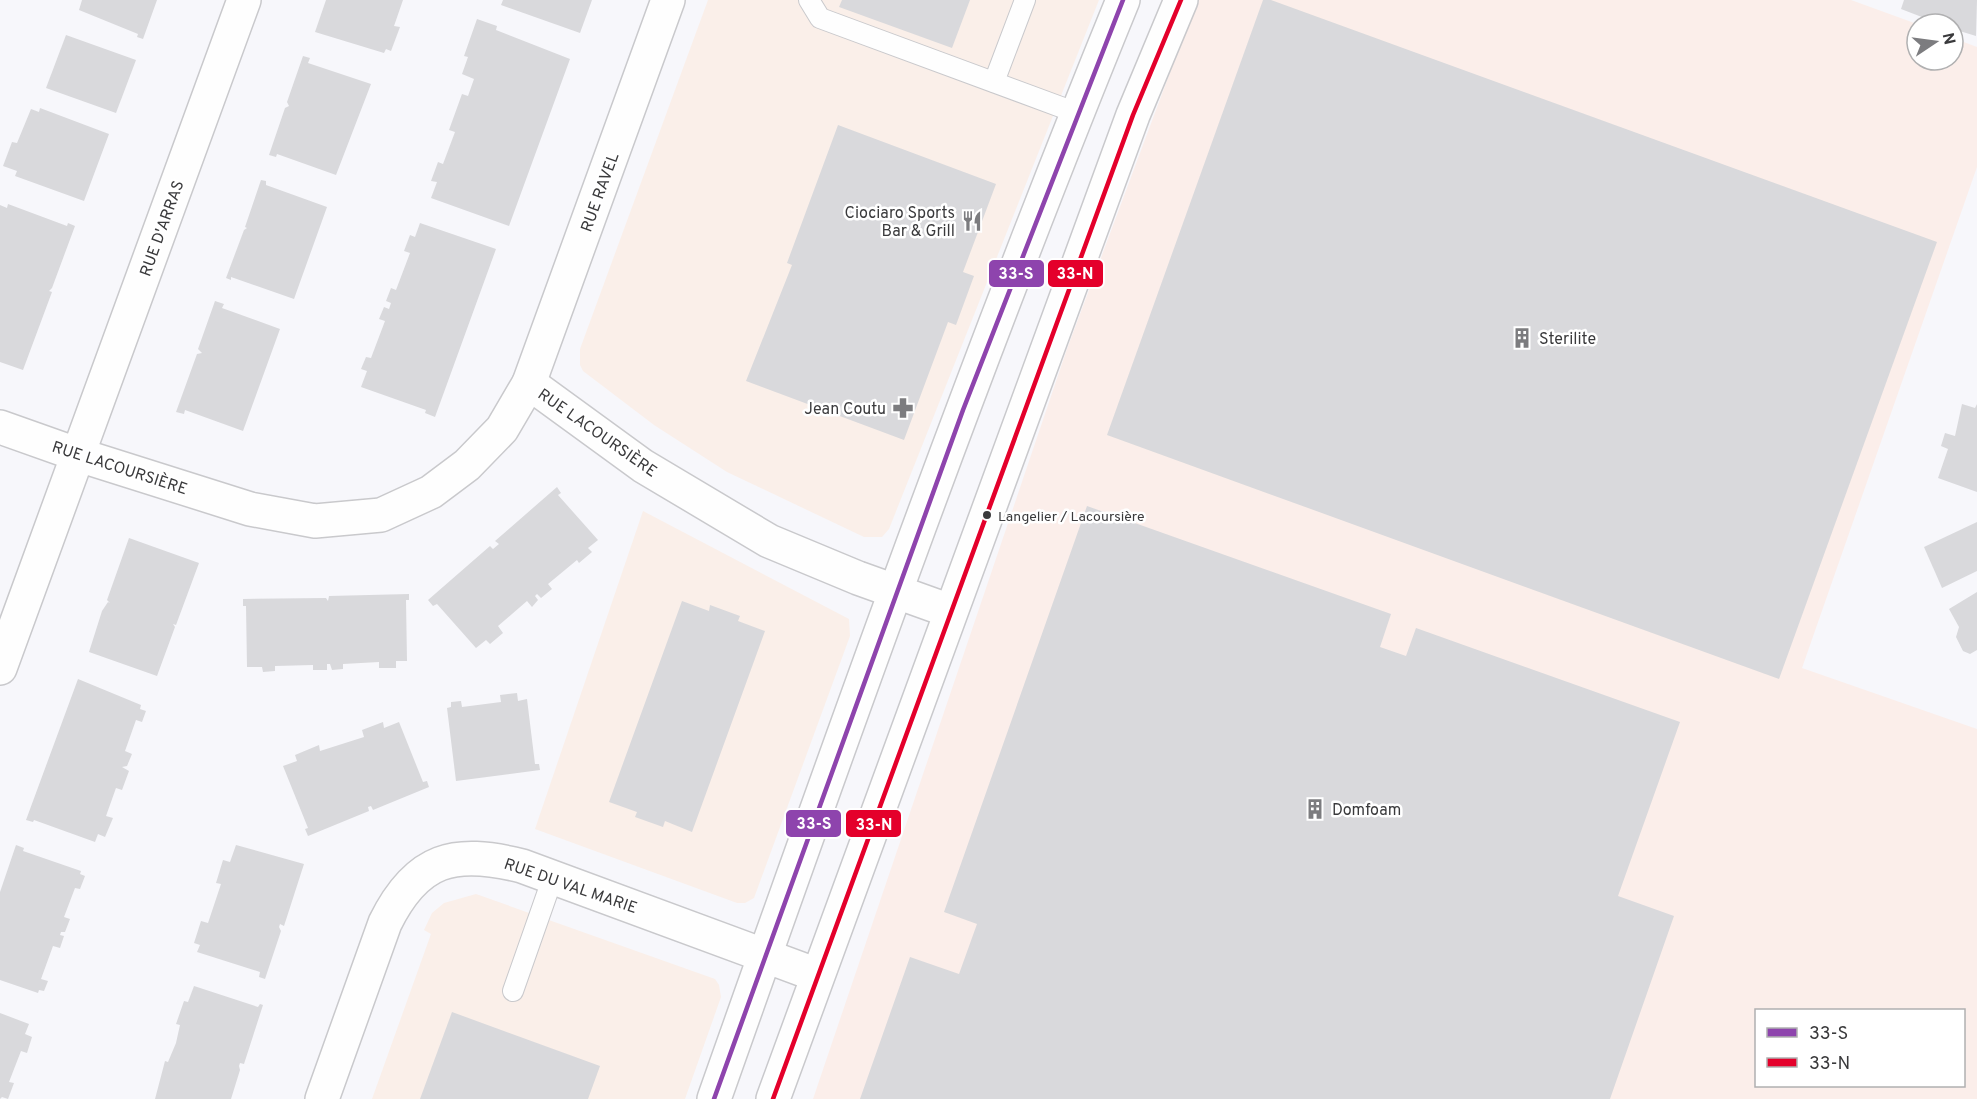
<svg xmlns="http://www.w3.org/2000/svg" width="1977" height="1099" viewBox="0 0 1977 1099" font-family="Overpass,sans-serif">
<rect width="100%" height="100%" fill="#f7f7fb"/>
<g fill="#faefe9">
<path d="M708,0H1099L889,529L882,537H864L727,472L654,425L583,371L580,365V349Z"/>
<path d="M643,511L849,619L850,636L754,898L745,903H737L535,829Z"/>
<path d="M476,894L715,979L719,985L721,997L685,1099H372L431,934L424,930L432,913L444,903Z"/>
</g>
<path fill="#fbeeea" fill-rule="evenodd" d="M1197,0H1851L1917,24V60H1953V38L1977,47V167L1802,668L1977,729V1099H813L1067,349ZM1756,1010H1964V1086H1756Z"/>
<g fill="#d9d9dc">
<path d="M82,0H157L143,39L137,37L138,34L79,10Z"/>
<path d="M326,0H403L394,26L400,27L391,51L386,49L384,53L315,32Z"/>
<path d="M503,0H592L580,33L501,5Z"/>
<path d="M842,0H970L952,48L839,7Z"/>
<path d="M1263,0H1271L1937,242L1779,679L1107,435Z"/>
<path d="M1904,0H1977L1976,36L1953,29V24H1940L1901,9Z"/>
<path d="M477,19L497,26L496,30L570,59L509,226L431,198L437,182L431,181L438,162L443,164L455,132L449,130L462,94L468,96L474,79L462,74L468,57L464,56Z"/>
<path d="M66,35L136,60L116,113L46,88Z"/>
<path d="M303,56L310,58L308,63L371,84L336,175L277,154L276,157L269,155L285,108L289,106L287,102Z"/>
<path d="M40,108L109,134L84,201L15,176L17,171L3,166L12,142L17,143L31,109L39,112Z"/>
<path d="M838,125L996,184L963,272L974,276L956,325L948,322L904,440L746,381L792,265L787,263Z"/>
<path d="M261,180L266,181V185L327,207L294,299L231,277V280L226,278L244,230L247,228L245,227Z"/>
<path d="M8,204L67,226L68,223L75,226L52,288L49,291L52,292L23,370L0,362V205L7,208Z"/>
<path d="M420,223L496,249L435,417L425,413L426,410L361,387L367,371L361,369L366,357L371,358L385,321L379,319L384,307L389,309L391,303L386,301L391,288L396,290L410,253L404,251L410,235L415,237Z"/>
<path d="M215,301L224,304L222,308L280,329L243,431L185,410L184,414L176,412L197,354L202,353L198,349Z"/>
<path d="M1962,404L1975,408L1977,404V492L1938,478L1948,449L1941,446L1945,433L1955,436Z"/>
<path d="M557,487L561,493L558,495L598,540L588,548L592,552L579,563L577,560L548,584L552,589L541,598L537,594L535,596L538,600L532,607L527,601L498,626L503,633L490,644L486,640L476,648L437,604L433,606L428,600L490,546L493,549L499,544L495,541Z"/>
<path d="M1087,506L1391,614L1380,647L1406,656L1416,628L1680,722L1618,896L1674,916L1610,1099H860L910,957L959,974L977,924L944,912Z"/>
<path d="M1977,522V571L1942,588L1924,547Z"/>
<path d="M129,538L199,563L176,625L173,624L175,627L157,676L89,652L102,611L108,602L110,603L107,600Z"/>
<path d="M1977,592V650L1970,654L1963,651L1956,637L1959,627L1949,609Z"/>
<path d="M409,594V600H406L407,661H396V668H379V662L343,664V669L332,670L330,664H327V670H313V665L275,666V671L263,672L262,667H247L246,606H243V599L326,598L328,601L329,596Z"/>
<path d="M682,601L709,611L710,605L740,616L738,621L765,631L692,832L665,821L663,827L635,817L637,812L609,802Z"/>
<path d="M78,679L141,705L140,709L146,711L142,722L136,720L125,751L132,754L127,766L122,767L129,771L122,790L116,788L106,816L113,818L105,837L98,834L95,842L34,820L33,822L26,820Z"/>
<path d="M517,693L518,701L527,699L535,764H539L540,770L456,781L447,708L451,707V702L461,701L462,707L501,702L500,695Z"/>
<path d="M383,722L384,728L399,722L423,782L427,781L429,787L373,810L371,806L368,807L369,811L308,836L305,829L308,828L283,766L297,761L295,755L319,745L320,751L364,737L362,730Z"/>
<path d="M16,845L24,848L23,851L81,871L80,874L85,876L80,889L75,888L64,917L70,919L65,932H61L60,935L64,936L60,948L53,946L41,979L48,981L44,991L39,990L38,993L0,980V892Z"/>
<path d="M236,845L304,864L284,926L280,924L279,927L281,931L265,979L259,977L260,972L197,952L200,945L194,943L201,921L208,923L221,884L216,883L223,860L230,862Z"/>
<path d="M194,986L258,1007L260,1004L263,1005L244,1064L240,1063L239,1066L240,1070L231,1099H155L165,1061L168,1062L176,1043L180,1025L176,1024L184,1001L188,1002Z"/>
<path d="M452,1012L600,1066L588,1099H420Z"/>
<path d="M0,1013L29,1024L25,1034L32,1037L27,1053L21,1051L9,1082L14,1083L8,1099L2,1097L0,1099Z"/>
</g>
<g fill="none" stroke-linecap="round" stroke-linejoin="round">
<g stroke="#c9c9cc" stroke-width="22">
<g id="lane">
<path d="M809,0L820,18L1077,113"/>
<path d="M994,82L1025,0"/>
<path d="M513,991L553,877"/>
</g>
</g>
<g stroke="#c9c9cc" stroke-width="36">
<g id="street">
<path d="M529,383L668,0"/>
<path d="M0,427L79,455L250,509L315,521L381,515L431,492L467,465L502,429L529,383L643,466L769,541L858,578L950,611"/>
<path d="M0,668L244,0"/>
<path d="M322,1099L385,923C417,858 454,849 522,866L817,975"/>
</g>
</g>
<g stroke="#c9c9cc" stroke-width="36">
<g id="secondary">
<path d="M714,1099C844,731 975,362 1123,0"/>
<path d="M773,1099L1133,115L1181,0"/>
</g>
</g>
<use href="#lane" stroke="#fefefe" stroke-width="20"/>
<use href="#street" stroke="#fefefe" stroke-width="33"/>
<use href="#secondary" stroke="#fefefe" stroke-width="33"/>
<g stroke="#fff" stroke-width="9">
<path id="bus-1" d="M714,1099L963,410L1123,0"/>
</g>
<g stroke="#fff" stroke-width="9">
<path id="bus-2" d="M773,1099L1133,115L1181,0"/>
</g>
<use href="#bus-1" stroke="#8e44ad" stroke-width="4.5"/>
<use href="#bus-2" stroke="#e4002b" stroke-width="4.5"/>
</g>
<defs>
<g id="restaurant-bare" transform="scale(1.62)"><path d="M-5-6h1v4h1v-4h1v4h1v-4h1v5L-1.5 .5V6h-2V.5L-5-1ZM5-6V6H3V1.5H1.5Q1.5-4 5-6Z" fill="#7c7c7f" stroke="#fff" stroke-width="2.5" paint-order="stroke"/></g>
<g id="building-bare" transform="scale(1.62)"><path d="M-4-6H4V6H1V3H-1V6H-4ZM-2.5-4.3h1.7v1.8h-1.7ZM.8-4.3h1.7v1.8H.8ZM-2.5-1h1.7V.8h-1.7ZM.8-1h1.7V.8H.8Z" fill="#7c7c7f" stroke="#fff" stroke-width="2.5" paint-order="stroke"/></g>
<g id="pharmacy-bare" transform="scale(1.62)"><path d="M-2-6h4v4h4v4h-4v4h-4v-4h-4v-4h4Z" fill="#7c7c7f" stroke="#fff" stroke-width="2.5" paint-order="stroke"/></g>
</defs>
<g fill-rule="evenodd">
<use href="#restaurant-bare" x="972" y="221"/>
<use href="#building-bare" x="1522" y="338"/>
<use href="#pharmacy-bare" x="903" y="408"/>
<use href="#building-bare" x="1315" y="809"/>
</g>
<circle fill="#3a3a3c" stroke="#fff" stroke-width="2" cx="987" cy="515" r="5"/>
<g text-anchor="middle" stroke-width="5" stroke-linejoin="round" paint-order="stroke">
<g font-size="14" fill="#3a3a3c" stroke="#fff" text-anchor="start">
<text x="998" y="521">Langelier / Lacoursière</text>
</g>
<g font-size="16" fill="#3a3a3c" stroke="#fff">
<text transform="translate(599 192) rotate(-70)" y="6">RUE RAVEL</text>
<text transform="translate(161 228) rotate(-70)" y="6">RUE D'ARRAS</text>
<text transform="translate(598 432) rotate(35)" y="6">RUE LACOURSIÈRE</text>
<text transform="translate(120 467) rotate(18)" y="6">RUE LACOURSIÈRE</text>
<text transform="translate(571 885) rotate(19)" y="6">RUE DU VAL MARIE</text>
</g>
<g font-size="16" fill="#3a3a3c" stroke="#fff" text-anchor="end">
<text x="955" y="218">Ciociaro Sports<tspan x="955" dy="18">Bar &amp; Grill</tspan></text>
<text x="1539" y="344" text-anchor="start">Sterilite</text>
<text x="886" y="414">Jean Coutu</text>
<text x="1332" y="815" text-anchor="start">Domfoam</text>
</g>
</g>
<g stroke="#fff" stroke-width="2">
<rect x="988" y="259" width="57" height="29" rx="6" fill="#8e44ad"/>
<rect x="1047" y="259" width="57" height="29" rx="6" fill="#e4002b"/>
<rect x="785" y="809" width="57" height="29" rx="6" fill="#8e44ad"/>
<rect x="845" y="809" width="57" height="29" rx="6" fill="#e4002b"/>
</g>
<g font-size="16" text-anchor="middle" font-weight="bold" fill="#fff">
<text x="1016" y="279">33-S</text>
<text x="1075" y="279">33-N</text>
<text x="814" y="829">33-S</text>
<text x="874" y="830">33-N</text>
</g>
<rect x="1755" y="1009" width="210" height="78" fill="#ffffff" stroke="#b0b0b1" stroke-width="1.5"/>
<rect x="1767" y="1028" width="30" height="9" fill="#8e44ad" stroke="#b0b0b1" stroke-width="1.5"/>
<text x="1809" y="1039" font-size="18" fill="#3a3a3c">33-S</text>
<rect x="1767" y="1058" width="30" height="9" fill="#e4002b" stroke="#b0b0b1" stroke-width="1.5"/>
<text x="1809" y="1069" font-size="18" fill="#3a3a3c">33-N</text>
<g transform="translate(1935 42) rotate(77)"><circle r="28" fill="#ffffff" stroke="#b0b0b1" stroke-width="1.5"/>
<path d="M0-4.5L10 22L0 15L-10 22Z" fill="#7c7c7f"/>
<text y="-9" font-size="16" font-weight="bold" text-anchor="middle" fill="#3a3a3c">N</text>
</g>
</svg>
